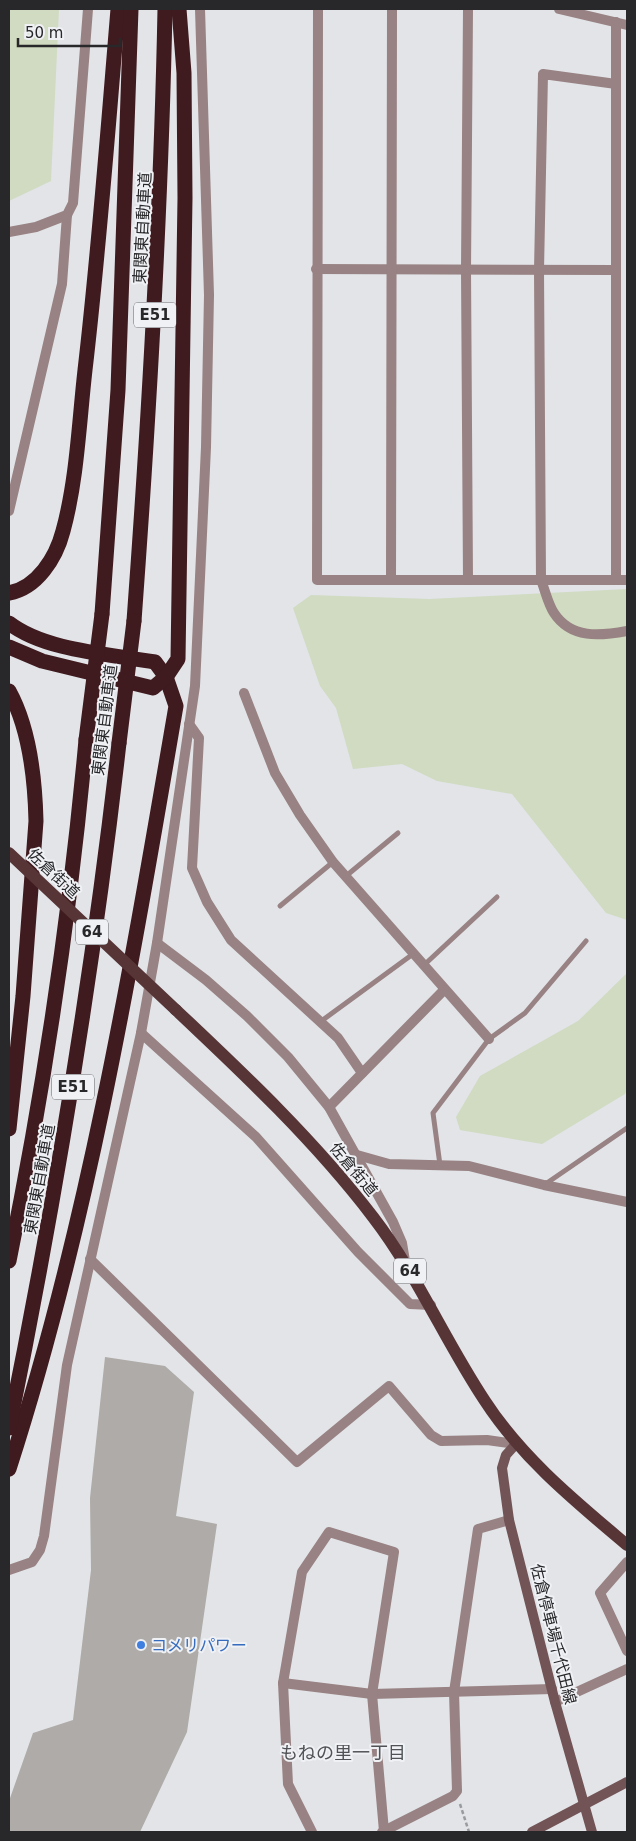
<svg xmlns="http://www.w3.org/2000/svg" width="636" height="1841" viewBox="0 0 636 1841" font-family="'DejaVu Sans','Noto Sans JP',sans-serif">
<rect width="100%" height="100%" fill="#e2e4e8"/>
<g fill="#d0dbc1">
<path d="M9,9H59L51,181L9,201Z"/>
<path d="M627,589V920L606,913L512,794L437,781L402,764L353,769L336,708L320,686L293,608L311,595L429,599Z"/>
<path d="M627,973V1089L625,1094L542,1144L460,1130L456,1117L480,1076L578,1021Z"/>
</g>
<path fill="#afaba8" d="M105,1357L165,1366L194,1392L176,1516L217,1524L187,1732L140,1832H9V1801L33,1733L73,1720L91,1570L90,1498Z"/>
<g fill="none" stroke-linecap="round" stroke-linejoin="round">
<path stroke="#9a9b9f" stroke-width="2.5" stroke-dasharray="4 2.5" stroke-linecap="butt" d="M460,1804L469,1832"/>
<g stroke="#988283" stroke-width="5">
<path d="M346,876L398,833"/>
<path d="M280,906L333,862"/>
<path d="M423,966L497,897"/>
<path d="M320,1022L413,954"/>
<path d="M440,1165L433,1113L489,1039L525,1013L586,941"/>
<path d="M544,1185L627,1128"/>
</g>
<g stroke="#988283" stroke-width="10">
<path d="M318,9L317,580H627"/>
<path d="M468,9L466,270L468,580"/>
<path d="M559,9L627,25"/>
<path d="M616,84L543,74L539,270L541,580C545,590 548,604 554,613C571,639 600,636 627,631"/>
<path d="M9,232L36,227L67,215L73,203L88,9"/>
<path d="M316,269L616,270"/>
<path d="M9,511L62,284L67,215"/>
<path d="M391,580L392,9"/>
<path d="M616,580V22"/>
<path d="M244,693L275,773L300,815L333,862L489,1039"/>
<path d="M189,724L199,738L192,868L207,902L231,940L338,1038L362,1073"/>
<path d="M157,943L206,980L247,1016L288,1057L329,1107L393,1222L402,1243L405,1261"/>
<path d="M141,1033L256,1137L358,1252L410,1304L431,1305"/>
<path d="M329,1107L444,990"/>
<path d="M357,1155L389,1164L469,1166L544,1185L627,1202"/>
<path d="M90,1259L297,1462L389,1386L431,1435L441,1441L487,1440L516,1444"/>
<path d="M627,1562L600,1593L627,1651"/>
<path d="M9,1570L32,1562L40,1550L44,1536L67,1365L141,1033L157,943L195,686L206,447L209,295L200,9"/>
<path d="M283,1683L372,1694L552,1689"/>
<path d="M555,1702L627,1669"/>
<path d="M384,1831L453,1796L457,1791L454,1692L478,1529L509,1520"/>
<path d="M312,1832L288,1784L283,1683L302,1572L329,1532L394,1552L372,1694L384,1831L382,1832"/>
</g>
<g stroke="#725456" stroke-width="10">
<path d="M516,1444L506,1455L502,1468L509,1520L555,1702L592,1832"/>
<path d="M532,1832L627,1782"/>
</g>
<path stroke="#573537" stroke-width="12" d="M176,1010C245,1075 315,1141 373,1217C417,1274 445,1341 485,1401C522,1458 575,1501 627,1545"/>
<g stroke="#3f1a1e" stroke-width="15">
<path d="M9,593C37,588 56,558 63,531C77,480 79,423 85,370C99,250 108,129 118,9"/>
<path d="M102,614L118,390L131,9"/>
<path d="M134,621C149,417 161,213 165,9"/>
<path d="M9,623C45,651 110,654 155,662L166,677L176,706C132,962 89,1221 9,1469"/>
<path d="M9,647L42,661L153,688L166,677L178,659L185,198L184,73L179,9"/>
<path d="M9,691C30,729 35,779 36,821L23,996L9,1129"/>
<path d="M9,1261C44,1089 70,916 86,740"/>
<path d="M9,1428C55,1201 93,973 119,743"/>
</g>
<path stroke="#573537" stroke-width="12" d="M9,853L176,1010"/>
<g stroke="#3f1a1e" stroke-width="15">
<path d="M86,740L102,614"/>
<path d="M119,743L134,621"/>
</g>
</g>
<circle fill="#3f7fe0" stroke="#eff1f5" stroke-width="2" cx="141" cy="1645" r="5"/>
<g text-anchor="middle" stroke-width="4" stroke-linejoin="round" paint-order="stroke">
<g fill="#eff1f5" stroke="#646467" stroke-width="1">
<rect x="134" y="302.5" width="42" height="25" rx="4"/>
<rect x="76" y="919.5" width="32" height="25" rx="4"/>
<rect x="52" y="1074.5" width="42" height="25" rx="4"/>
<rect x="394" y="1258.5" width="32" height="25" rx="4"/>
</g>
<g font-size="15" font-weight="bold" fill="#28282a">
<text x="155" y="320">E51</text>
<text x="92" y="937">64</text>
<text x="73" y="1092">E51</text>
<text x="410" y="1276">64</text>
</g>
<g font-size="16" fill="#28282a" stroke="#eff1f5">
<text transform="translate(142 228) rotate(-87)" y="6">東関東自動車道</text>
<text transform="translate(104 720) rotate(-83)" y="6">東関東自動車道</text>
<text transform="translate(54 873) rotate(43)" y="6">佐倉街道</text>
<text transform="translate(354 1169) rotate(50)" y="6">佐倉街道</text>
<text transform="translate(39 1179) rotate(-80)" y="6">東関東自動車道</text>
<text transform="translate(554 1634) rotate(76)" y="6">佐倉停車場千代田線</text>
</g>
<g font-size="16" fill="#366cbe" stroke="#eff1f5" text-anchor="start">
<text x="151" y="1651">コメリパワー</text>
</g>
<g font-size="18" fill="#505255" stroke="#eff1f5">
<text x="343" y="1759">もねの里一丁目</text>
</g>
</g>
<rect width="636" height="1841" fill="none" stroke="#28282a" stroke-width="20"/>
<path d="M18 38v8h102v-8" fill="none" stroke="#28282a" stroke-width="2.5"/>
<text x="25" y="38" font-size="15" fill="#28282a" stroke="#eff1f5" stroke-width="4" paint-order="stroke">50 m</text>
</svg>
